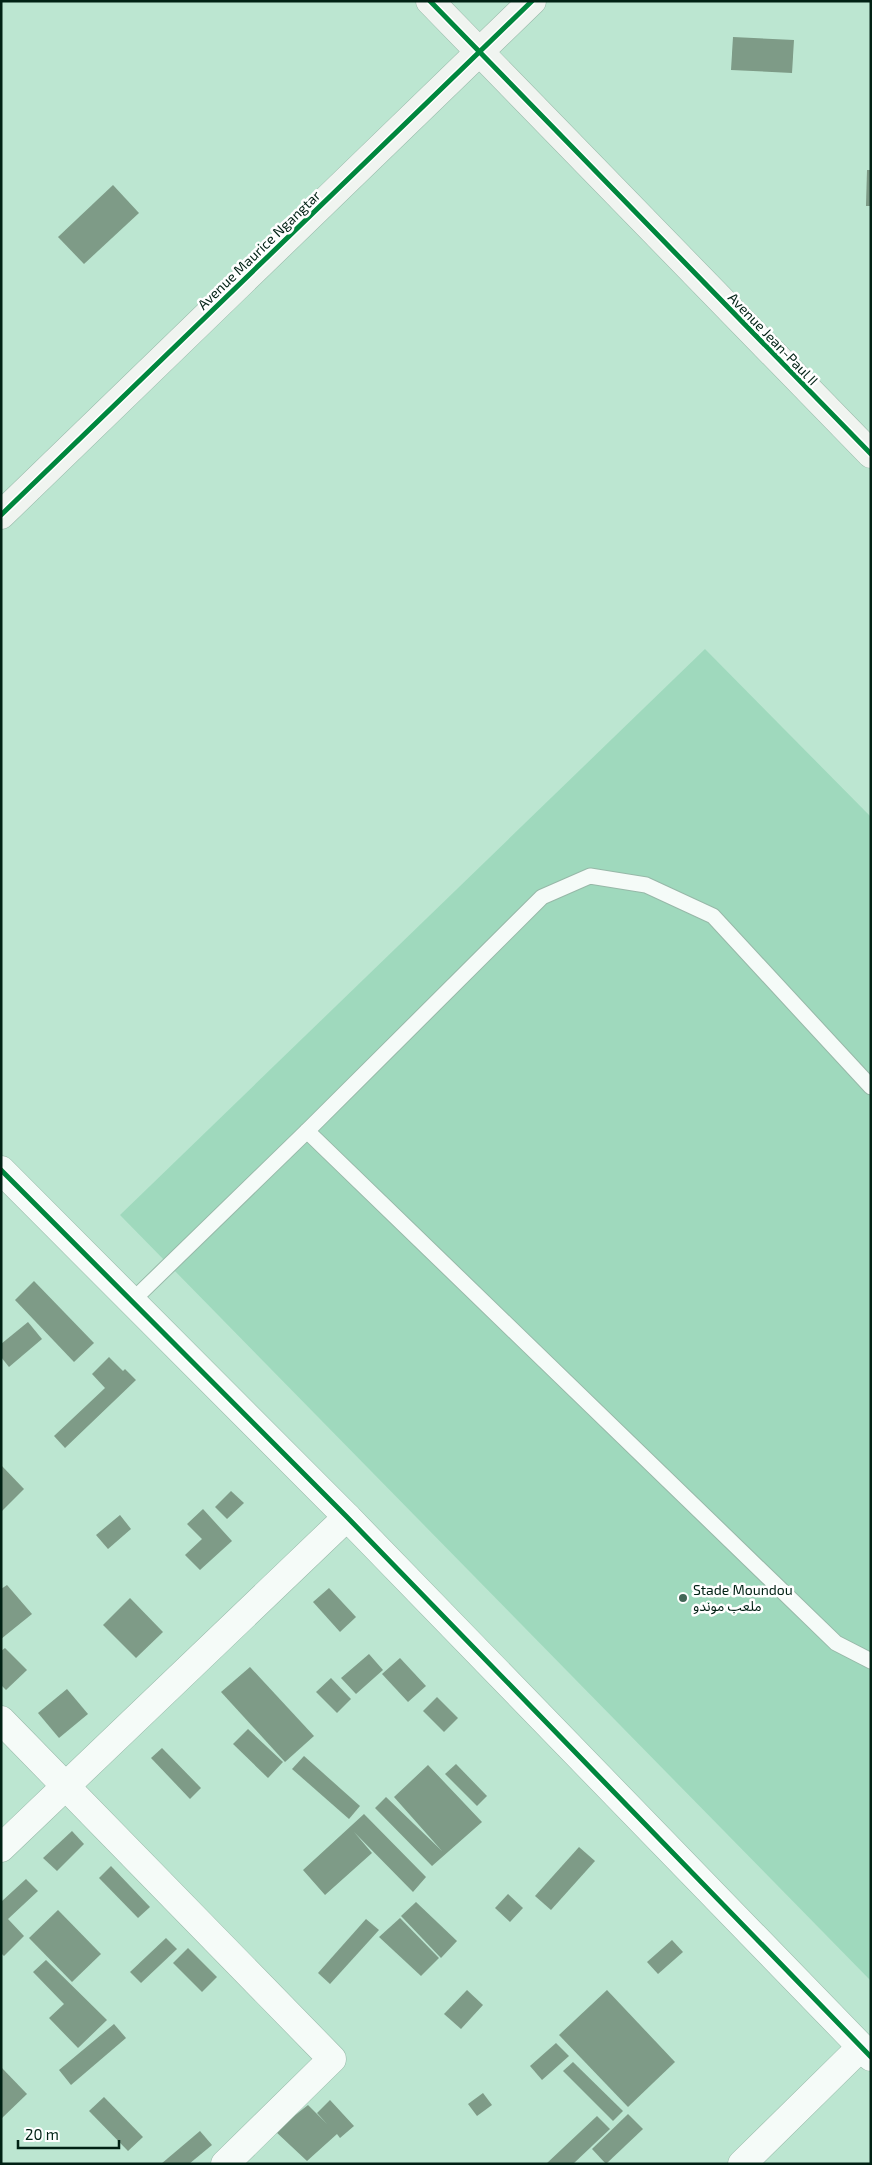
<svg xmlns="http://www.w3.org/2000/svg" width="872" height="2165" viewBox="0 0 872 2165" font-family="'Exo 2','Noto Sans Arabic',sans-serif">
<rect width="100%" height="100%" fill="#bce6d1"/>
<path fill="#9fd9bd" d="M705,649L871,817V1981L120,1215Z"/>
<g fill="#7e9b87">
<path d="M733,37L794,40L792,73L731,70Z"/>
<path d="M867,170H871V206H866Z"/>
<path d="M113,185L139,213L84,264L58,237Z"/>
<path d="M34,1281L94,1343L74,1362L15,1300Z"/>
<path d="M28,1322L42,1339L9,1367L1,1357V1344Z"/>
<path d="M109,1357L123,1371L125,1369L136,1380L65,1448L54,1436L105,1388L92,1374Z"/>
<path d="M1,1465L24,1489L1,1512Z"/>
<path d="M231,1491L244,1503L227,1519L215,1507Z"/>
<path d="M203,1509L232,1541L200,1570L185,1555L202,1539L187,1524Z"/>
<path d="M120,1515L131,1529L108,1549L96,1535Z"/>
<path d="M7,1585L32,1614L1,1639V1589Z"/>
<path d="M329,1588L356,1617L340,1632L313,1602Z"/>
<path d="M130,1598L163,1632L136,1658L103,1625Z"/>
<path d="M5,1648L27,1670L6,1690L1,1685V1651Z"/>
<path d="M369,1654L383,1670L356,1694L341,1678Z"/>
<path d="M400,1658L426,1686L408,1702L382,1674Z"/>
<path d="M250,1667L314,1736L285,1762L221,1692Z"/>
<path d="M331,1678L351,1699L337,1713L316,1692Z"/>
<path d="M67,1689L88,1714L59,1738L38,1713Z"/>
<path d="M437,1697L458,1718L444,1732L423,1711Z"/>
<path d="M248,1729L283,1762L268,1778L233,1744Z"/>
<path d="M162,1748L201,1788L190,1799L151,1758Z"/>
<path d="M304,1756L360,1806L349,1819L292,1769Z"/>
<path d="M456,1764L487,1796L477,1806L445,1774Z"/>
<path d="M428,1765L482,1822L432,1866L375,1808L386,1797L442,1851L394,1797Z"/>
<path d="M364,1814L426,1877L413,1892L354,1832L372,1853L325,1895L303,1870Z"/>
<path d="M72,1831L84,1844L57,1871L43,1858Z"/>
<path d="M579,1847L595,1861L551,1910L535,1896Z"/>
<path d="M111,1866L150,1907L138,1918L99,1878Z"/>
<path d="M26,1879L38,1891L8,1919L24,1936L4,1956L1,1953V1902Z"/>
<path d="M508,1894L523,1908L510,1922L495,1908Z"/>
<path d="M416,1902L457,1941L441,1958L401,1916Z"/>
<path d="M58,1910L101,1954L72,1982L29,1938Z"/>
<path d="M400,1918L439,1958L421,1976L379,1937Z"/>
<path d="M366,1919L379,1930L330,1984L318,1973Z"/>
<path d="M166,1938L177,1949L141,1983L130,1972Z"/>
<path d="M672,1940L683,1952L658,1974L647,1962Z"/>
<path d="M188,1948L217,1977L202,1992L173,1963Z"/>
<path d="M46,1960L107,2020L78,2048L49,2018L64,2004L33,1972Z"/>
<path d="M467,1990L483,2005L461,2029L444,2014Z"/>
<path d="M607,1990L675,2062L628,2107L559,2035Z"/>
<path d="M114,2024L126,2038L71,2085L59,2070Z"/>
<path d="M556,2043L569,2056L542,2080L530,2066Z"/>
<path d="M573,2062L623,2111L613,2121L563,2071Z"/>
<path d="M1,2067L27,2094L1,2119Z"/>
<path d="M483,2093L492,2105L477,2116L468,2104Z"/>
<path d="M104,2097L143,2137L128,2151L89,2111Z"/>
<path d="M330,2100L354,2126L340,2138L337,2134L307,2161L275,2131L308,2105L327,2124L317,2113Z"/>
<path d="M628,2114L643,2129L606,2164L592,2149Z"/>
<path d="M597,2116L610,2129L573,2164H546Z"/>
<path d="M200,2131L212,2145L189,2164H161Z"/>
</g>
<g fill="none" stroke-linecap="round" stroke-linejoin="round">
<g stroke="#97b8a8" stroke-width="17">
<g id="lane">
<path d="M307,1131L836,1643L871,1661"/>
<path d="M132,1301L307,1131L542,897L590,876L646,885L713,916L871,1087"/>
</g>
</g>
<g stroke="#97b8a8" stroke-width="29">
<g id="street">
<path d="M1,1170L347,1517L871,2057"/>
<path d="M1,1720L332,2059L225,2164"/>
<path d="M1,1848L347,1517"/>
<path d="M742,2164L861,2047"/>
</g>
</g>
<g stroke="#97b8a8" stroke-width="29">
<g id="secondary">
<path d="M430,1L871,454"/>
<path d="M1,515L532,1"/>
</g>
</g>
<use href="#lane" stroke="#f5fbf8" stroke-width="15"/>
<use href="#street" stroke="#f5fbf8" stroke-width="28"/>
<use href="#secondary" stroke="#f0f4f0" stroke-width="28"/>
<g stroke="#fff" stroke-width="8">
<g id="cycleway">
<path d="M430,1L871,454"/>
<path d="M1,515L532,1"/>
<path d="M1,1170L347,1517L871,2057"/>
</g>
</g>
<use href="#cycleway" stroke="#00873e" stroke-width="5"/>
</g>
<circle fill="#426656" stroke="#fff" stroke-width="2" cx="683" cy="1598" r="5"/>
<g text-anchor="middle" stroke-width="5" stroke-linejoin="round" paint-order="stroke">
<g font-size="14" fill="#012114" stroke="#fff">
<text transform="translate(259 250) rotate(-44)" y="5">Avenue Maurice Ngangtar</text>
<text transform="translate(773 339) rotate(46)" y="5">Avenue Jean-Paul II</text>
</g>
<g font-size="14" fill="#012114" stroke="#fff" text-anchor="start">
<text x="693" y="1595">Stade Moundou<tspan x="693" dy="16">ملعب موندو</tspan></text>
</g>
</g>
<rect width="872" height="2165" fill="none" stroke="#012114" stroke-width="5"/>
<path d="M18 2140v8h101v-8" fill="none" stroke="#012114" stroke-width="2.5"/>
<text x="25" y="2140" font-size="15" fill="#012114" stroke="#ffffff" stroke-width="4" paint-order="stroke">20 m</text>
</svg>
